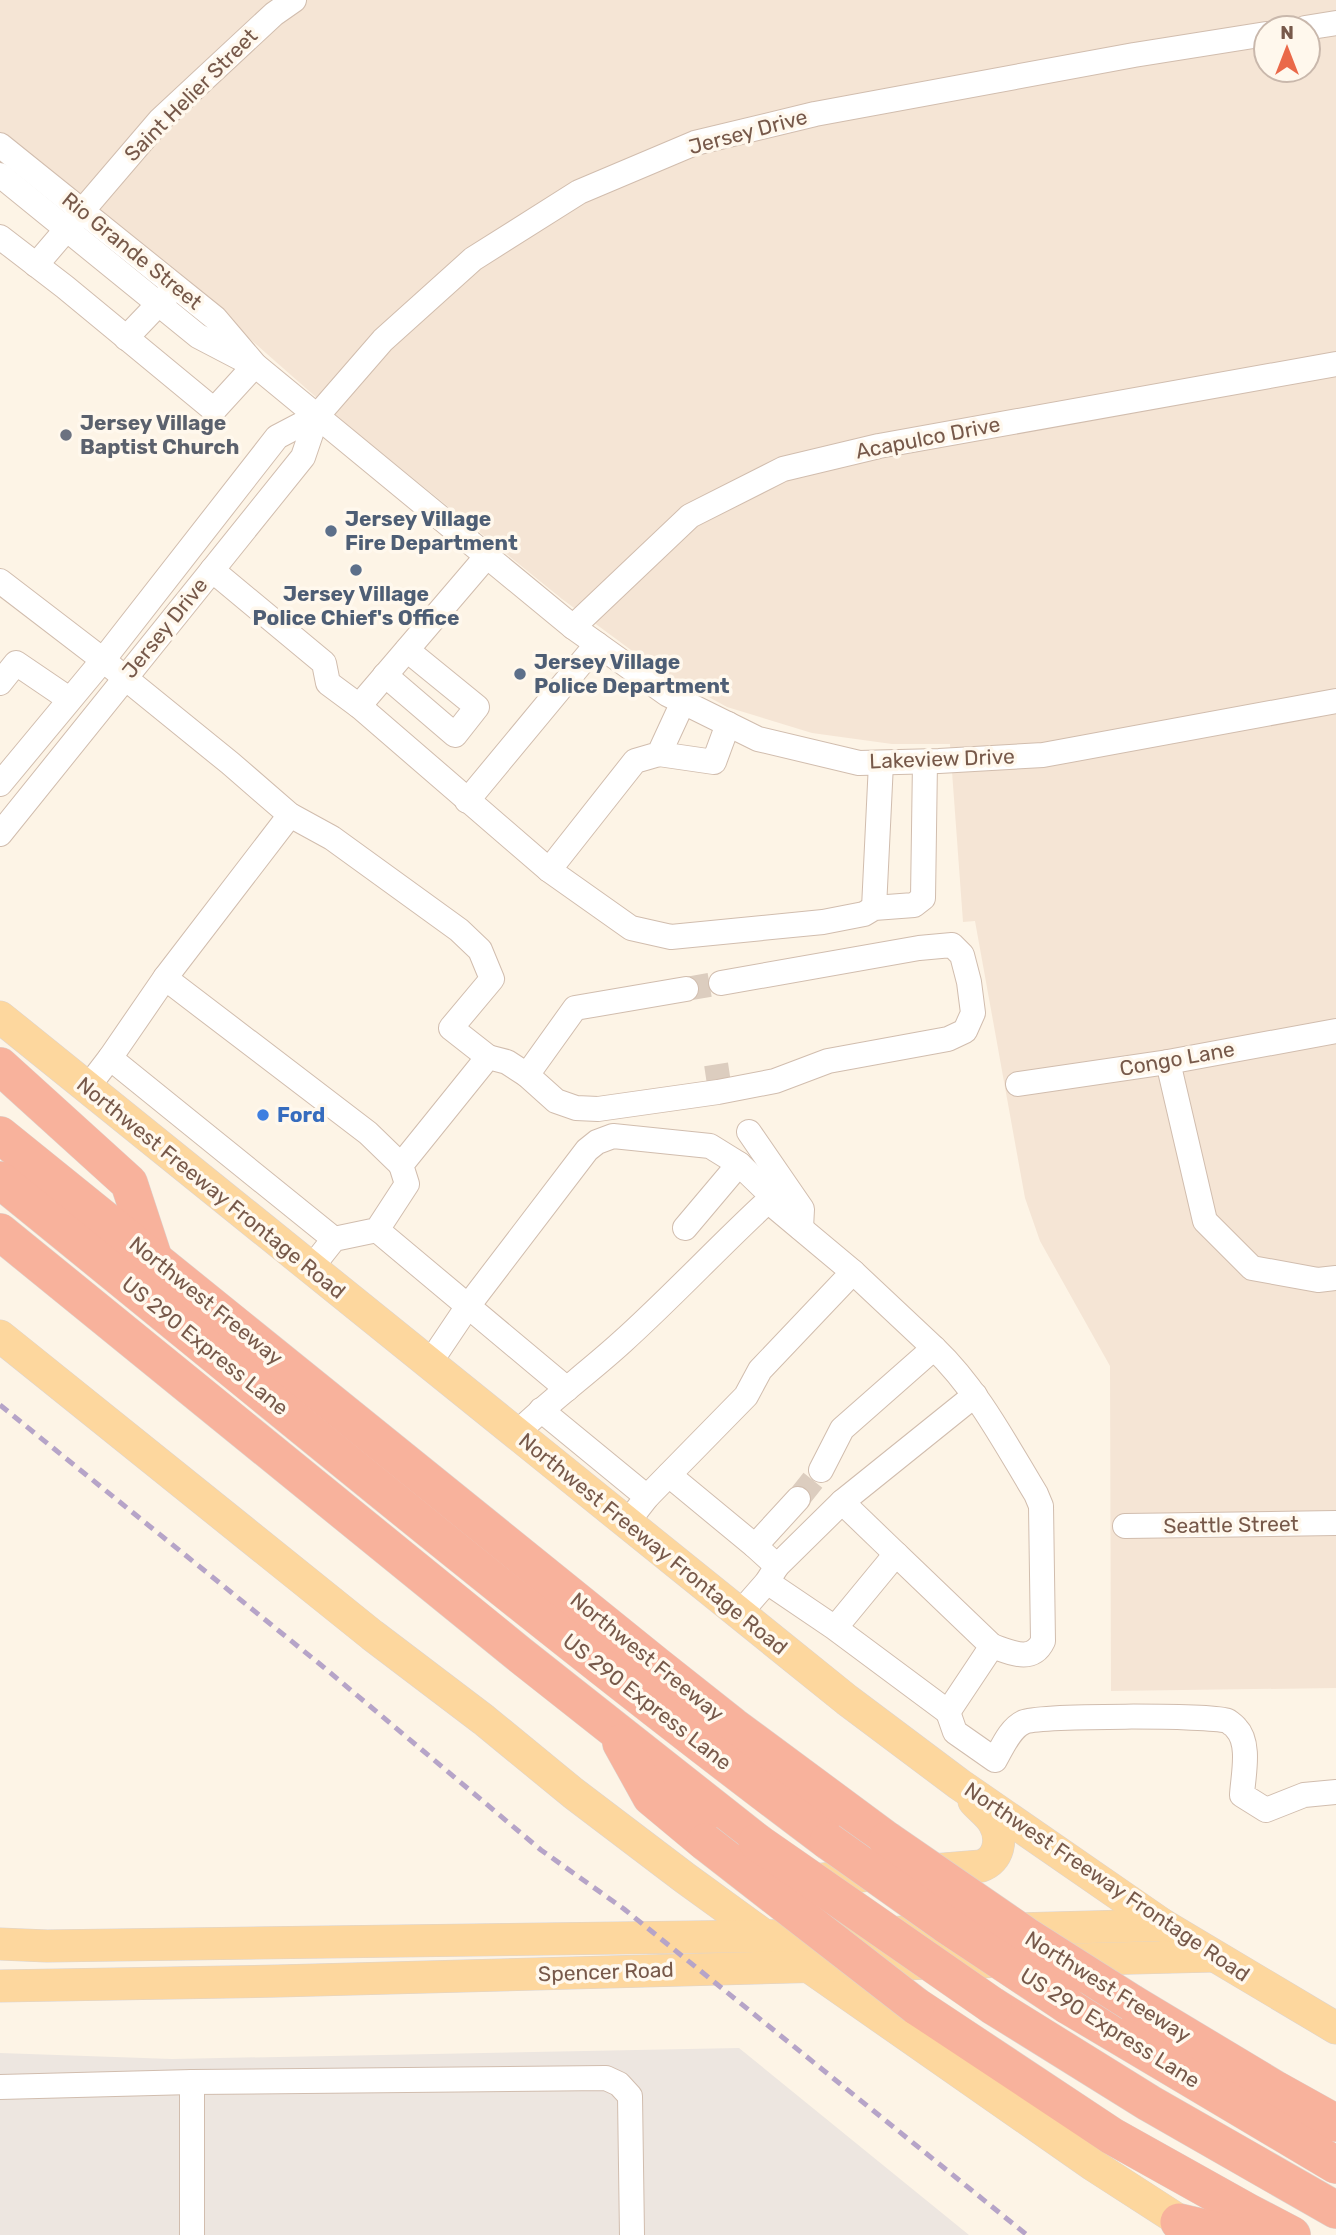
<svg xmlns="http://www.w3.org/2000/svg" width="1336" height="2235" viewBox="0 0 1336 2235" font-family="Rubik,sans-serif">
<rect width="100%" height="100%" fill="#fdf4e6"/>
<path fill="#f5e5d5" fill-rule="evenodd" d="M0,0H1336V1688L1111,1691L1110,1366L1040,1241L1025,1198L975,921L963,922L950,744H892L812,733L727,707L654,667L562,599L351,428L199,294L0,134ZM1266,28H1308V70H1266Z"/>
<path fill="#ede6e0" d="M739,2048L969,2235H0V2053L172,2059Z"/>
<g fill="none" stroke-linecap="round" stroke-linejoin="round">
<g stroke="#dccdbf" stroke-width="24" stroke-dasharray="24 12" stroke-linecap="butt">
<path d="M686,989L721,983"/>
<path d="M706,1078L733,1074"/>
<path d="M798,1499L821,1470"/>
</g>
<g stroke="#d1bdae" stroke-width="26">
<g id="minor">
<path d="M1305,28L1336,23"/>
<path d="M0,145L215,318L255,365L573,627L667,694L758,739L859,763L939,761L1043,755L1336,701"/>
<path d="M0,175L198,336L244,360"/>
<path d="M0,237L65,287L214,410L255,365"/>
<path d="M36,265L160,120L274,14L294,0"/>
<path d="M126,338L169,293"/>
<path d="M487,556L359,706L549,870"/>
<path d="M212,570L324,663L328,683L359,706"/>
<path d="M0,581L103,660L230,763L290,815L332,838L459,930L480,950L492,979L451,1028L488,1057"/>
<path d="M573,627L690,516L783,469L879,446L1336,364"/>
<path d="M385,675L455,735L477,707L407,650"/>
<path d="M0,683L16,663L69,699"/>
<path d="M683,702L659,754L635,761L549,870L631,928L671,937L823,922L864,914L874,908L914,905L923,898L925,762"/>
<path d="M659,754L714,762L728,724"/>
<path d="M0,784L103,660L277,437L317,416L383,340L473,259L579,192L695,143L815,114L1134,55L1266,34"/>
<path d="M467,801L597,644"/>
<path d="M0,834L303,457L317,416"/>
<path d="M874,908L881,763"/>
<path d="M165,978L368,1133L401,1165"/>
<path d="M686,989L575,1008L527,1075L556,1101L576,1108L598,1109L718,1092L775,1081L828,1061L948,1039L965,1031L973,1013L969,982L962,955L952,945L919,948L721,983"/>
<path d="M110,1058L334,1239"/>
<path d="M1168,1062L1205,1221L1252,1268L1318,1280L1336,1278"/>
<path d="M1018,1084L1168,1062L1336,1031"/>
<path d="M87,1088L110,1058L165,978L290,815"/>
<path d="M749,1132L802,1209L801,1228"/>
<path d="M685,1228L739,1164"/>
<path d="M377,1230L567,1389"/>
<path d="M311,1268L334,1239L377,1230L407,1184L401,1165L488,1057L507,1062L527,1075"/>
<path d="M853,1272L934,1348"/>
<path d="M429,1364L468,1306L587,1150L597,1142L613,1136L710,1146L739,1164L769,1193L768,1201C718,1247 672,1297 622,1342C587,1374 549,1401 516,1434"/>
<path d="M541,1410L647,1497"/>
<path d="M821,1470L842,1429L934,1348C977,1389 1005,1443 1036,1494L1041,1506L1043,1641C1032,1664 1010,1652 992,1646"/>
<path d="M669,1475L755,1546"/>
<path d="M842,1502L896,1554"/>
<path d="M626,1524L647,1497L746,1396L760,1370L853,1272L768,1201"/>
<path d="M1125,1526L1336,1523"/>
<path d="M777,1566L842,1502L975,1395"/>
<path d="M767,1582L835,1628L948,1712L992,1646L896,1554L835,1628"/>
<path d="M739,1614L767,1582L777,1566L755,1546L798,1499"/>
<path d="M948,1712L955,1732L995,1760C1002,1748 1010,1728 1024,1722C1040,1715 1211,1715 1228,1721C1229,1722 1235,1726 1236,1728C1251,1743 1243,1776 1242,1795L1266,1810L1304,1795L1336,1792"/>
<path d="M192,2082V2235"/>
<path d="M0,2087L192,2082L606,2078L619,2084L630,2096L632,2235"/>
</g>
</g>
<g stroke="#dcd4d0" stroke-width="33">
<g id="major">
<path d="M0,1017L847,1700L959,1784L1163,1925L1336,2028"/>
<path d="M0,1336L372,1635L484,1720L573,1793L685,1878L765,1936L1093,2165L1200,2234"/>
<path d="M799,1881L981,1866C999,1860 1003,1839 994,1823C990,1815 980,1808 974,1801"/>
<path d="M0,1944L47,1946L765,1936L1163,1925"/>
<path d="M1055,1960L1212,1956"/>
<path d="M0,1986L278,1981L1010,1961"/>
</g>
</g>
<g stroke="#dcd4d0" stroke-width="38">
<g id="highway">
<path d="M0,1066L129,1183L154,1259"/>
<path d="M0,1135L656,1665L733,1726L887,1840"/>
<path d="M0,1180C274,1402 545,1629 828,1841"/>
<path d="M0,1232L519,1654L757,1842"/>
<path d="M621,1743L651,1797L705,1842"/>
<path d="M1132,2003L1275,2089L1336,2123"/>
<path d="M1067,2005L1336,2165"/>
<path d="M916,2006L1112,2136L1248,2212L1292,2235"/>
<path d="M993,2006L1149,2103L1336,2210"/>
<path d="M1179,2222L1235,2235"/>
</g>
</g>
<use href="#minor" stroke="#fff" stroke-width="24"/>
<use href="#major" stroke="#fdd79e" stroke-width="32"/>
<use href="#highway" stroke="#f8b29c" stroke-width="37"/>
<path stroke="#b6a4c8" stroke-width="5" stroke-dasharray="10 7" stroke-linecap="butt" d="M0,1405L321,1665L541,1850L624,1909L1027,2235"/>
<g stroke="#dcd4d0" stroke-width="38" stroke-linecap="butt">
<g id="highway-bridge">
<path d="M887,1840L1025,1935L1132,2003"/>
<path d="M828,1841L945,1924L1067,2005"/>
<path d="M705,1842L916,2006"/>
<path d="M757,1842L993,2006"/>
</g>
</g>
<use href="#highway-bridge" stroke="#f8b29c" stroke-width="37"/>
</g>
<circle fill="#6b7280" stroke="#fff8ed" stroke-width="2.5" cx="66" cy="435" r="7"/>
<g fill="#5c6f8a" stroke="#fff8ed" stroke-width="2.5">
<circle cx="331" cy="531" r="7"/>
<circle cx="356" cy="570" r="7"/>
<circle cx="520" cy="674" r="7"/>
</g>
<circle fill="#3f7fe0" stroke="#fff8ed" stroke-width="2.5" cx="263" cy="1115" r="7"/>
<g text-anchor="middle" stroke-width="7" stroke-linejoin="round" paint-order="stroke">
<g font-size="21" fill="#77594a" stroke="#fff8ed">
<text transform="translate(191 95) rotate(-45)" y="7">Saint Helier Street</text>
<text transform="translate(748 132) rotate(-15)" y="7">Jersey Drive</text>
<text transform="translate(132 251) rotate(39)" y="7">Rio Grande Street</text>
<text transform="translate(928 438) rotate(-11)" y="7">Acapulco Drive</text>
<text transform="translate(165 628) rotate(-51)" y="7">Jersey Drive</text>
<text transform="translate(942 759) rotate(-2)" y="7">Lakeview Drive</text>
<text transform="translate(1177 1059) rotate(-10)" y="7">Congo Lane</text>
<text transform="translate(211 1188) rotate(39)" y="7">Northwest Freeway Frontage Road</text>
<text transform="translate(206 1301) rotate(39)" y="7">Northwest Freeway</text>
<text transform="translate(205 1346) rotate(39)" y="7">US 290 Express Lane</text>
<text transform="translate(1231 1525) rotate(-1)" y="7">Seattle Street</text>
<text transform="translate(653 1544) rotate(39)" y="7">Northwest Freeway Frontage Road</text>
<text transform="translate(647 1657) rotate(39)" y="7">Northwest Freeway</text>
<text transform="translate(647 1702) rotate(38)" y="7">US 290 Express Lane</text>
<text transform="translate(1107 1882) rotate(34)" y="7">Northwest Freeway Frontage Road</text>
<text transform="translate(606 1972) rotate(-2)" y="7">Spencer Road</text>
<text transform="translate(1108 1987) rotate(32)" y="7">Northwest Freeway</text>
<text transform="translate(1110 2028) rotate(32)" y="7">US 290 Express Lane</text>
</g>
<g font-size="21" font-weight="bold" fill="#5b616d" stroke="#fff8ed" text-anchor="start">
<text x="80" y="430">Jersey Village<tspan x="80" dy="24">Baptist Church</tspan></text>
</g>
<g font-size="21" font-weight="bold" fill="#4e5e75" stroke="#fff8ed" text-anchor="start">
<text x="345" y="526">Jersey Village<tspan x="345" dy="24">Fire Department</tspan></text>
<text x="356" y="601" text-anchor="middle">Jersey Village<tspan x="356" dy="24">Police Chief's Office</tspan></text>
<text x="534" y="669">Jersey Village<tspan x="534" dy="24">Police Department</tspan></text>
</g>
<g font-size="21" font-weight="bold" fill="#366cbe" stroke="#fff8ed" text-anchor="start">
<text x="277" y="1122">Ford</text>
</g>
</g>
<g transform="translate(1287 49)"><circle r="33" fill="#fff8ed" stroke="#c9b8ac" stroke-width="2"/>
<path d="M0-5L12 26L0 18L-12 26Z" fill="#ea6949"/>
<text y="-10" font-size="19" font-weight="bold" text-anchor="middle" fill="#77594a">N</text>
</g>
</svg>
